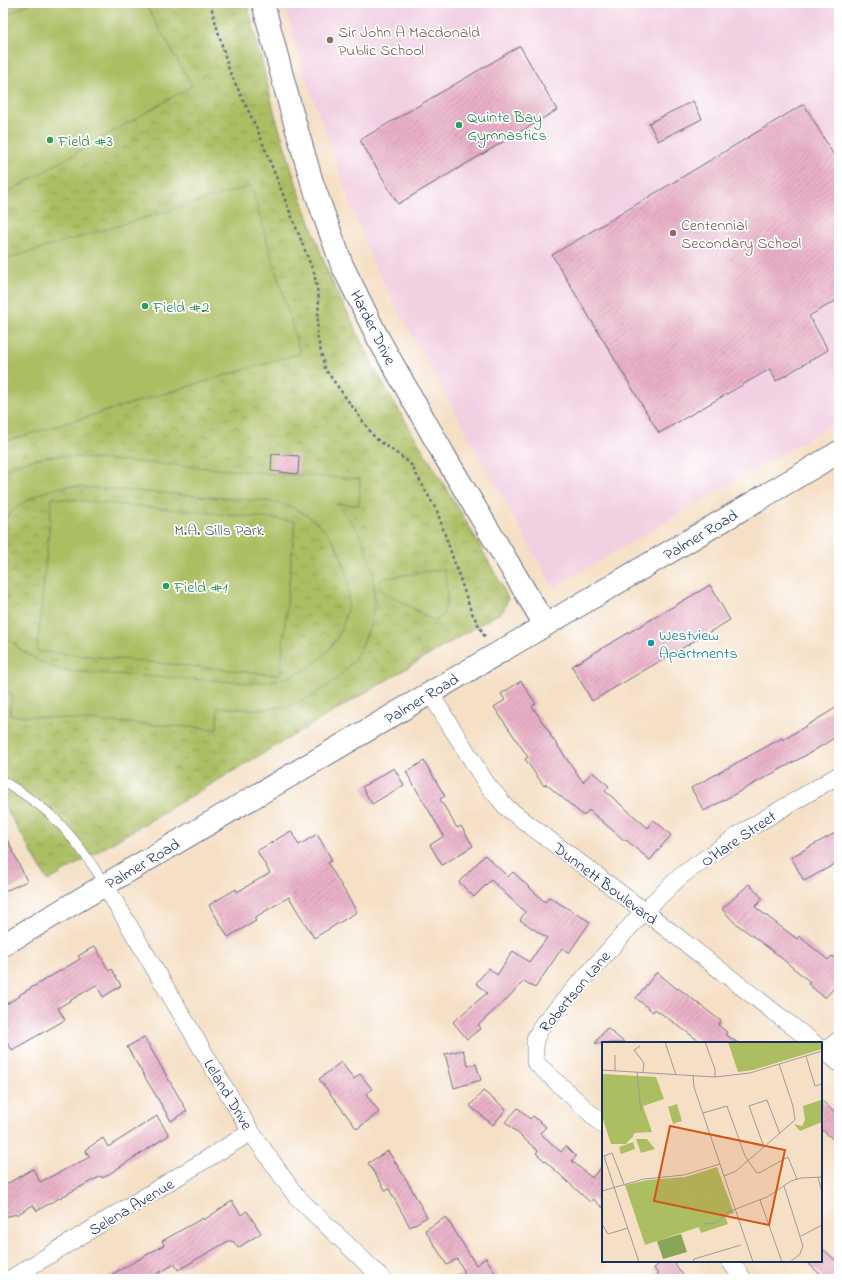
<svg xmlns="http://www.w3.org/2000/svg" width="842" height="1282" viewBox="0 0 842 1282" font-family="'Indie Flower',sans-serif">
<defs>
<pattern id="park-crowns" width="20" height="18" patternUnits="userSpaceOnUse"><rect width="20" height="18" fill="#abbe62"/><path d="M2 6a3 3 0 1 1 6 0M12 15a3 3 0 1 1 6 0" fill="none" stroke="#8a9b54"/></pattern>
<pattern id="building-hatch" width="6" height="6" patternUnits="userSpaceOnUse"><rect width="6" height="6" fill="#eab1c7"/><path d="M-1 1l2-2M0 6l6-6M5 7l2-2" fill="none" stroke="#bd90a5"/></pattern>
</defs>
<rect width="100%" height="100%" fill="#fff"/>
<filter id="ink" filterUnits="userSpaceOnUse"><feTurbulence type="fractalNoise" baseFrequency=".025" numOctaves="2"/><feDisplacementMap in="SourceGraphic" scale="8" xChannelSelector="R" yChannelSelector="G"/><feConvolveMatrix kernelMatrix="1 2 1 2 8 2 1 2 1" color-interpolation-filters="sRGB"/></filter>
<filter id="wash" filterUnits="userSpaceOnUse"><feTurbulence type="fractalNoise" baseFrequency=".012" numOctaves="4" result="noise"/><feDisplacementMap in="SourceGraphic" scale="16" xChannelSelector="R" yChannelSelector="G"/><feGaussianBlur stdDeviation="0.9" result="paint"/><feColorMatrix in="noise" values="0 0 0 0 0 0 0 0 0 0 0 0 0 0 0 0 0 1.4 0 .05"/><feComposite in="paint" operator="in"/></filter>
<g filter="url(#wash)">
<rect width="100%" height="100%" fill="#f5e0c6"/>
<path fill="#f1d0e2" d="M284,3H839V420L553,588L393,301L368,252L305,76Z"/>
<path fill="url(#park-crowns)" stroke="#637660" d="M3,3H247L275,115L296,183L328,273L380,379L467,523L502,586L508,599L503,611L48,881L3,803Z"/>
<g fill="#abbe62" stroke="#637660">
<path d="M30,3H145L192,86L3,195V18Z"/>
<path d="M251,186L300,353L3,442V260Z"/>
<path d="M54,456L76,457L266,473L360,479L359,505L336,504C400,567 382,671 296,703C271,712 245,709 218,707L217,729L10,715L12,693L3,692V633C20,652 40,664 65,671L252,683C271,682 290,679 307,669C368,630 360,540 296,509C282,502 267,501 251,500L68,486C40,491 22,500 3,521V471C18,462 37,458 54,456Z"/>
<path d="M52,498L295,521L280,675L37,651Z"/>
<path d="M444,569C446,583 450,602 442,615C441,617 437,619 435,621L381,590L379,585L380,581L384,578Z"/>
</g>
<g id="blocks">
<g fill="url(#building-hatch)">
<path d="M520,46L557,110L398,204L360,140Z"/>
<path d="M693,101L702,119L658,141L649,123Z"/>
<path d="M804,104L839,164V299L809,316L828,350L776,381L770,369L659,433L552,255Z"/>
<path d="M272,454L299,456L298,474L271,471Z"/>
<path d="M710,585L730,620L592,701L572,666Z"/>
<path d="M521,681L536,704L532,706L551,735H550L583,782L592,772L609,786L605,791L648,828L654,820L671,835L650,860L626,840L625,841L589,810L584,816L546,784L544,786L525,759L528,757L494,707L505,700L501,694Z"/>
<path d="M839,706V735L810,753L704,811L691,788L782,738L783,740Z"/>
<path d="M424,761L445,796L440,799L457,828L461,826L473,846L442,865L430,845L444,836L406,772Z"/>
<path d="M394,768L404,785L372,804L362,787Z"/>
<path d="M3,831L27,881L3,892Z"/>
<path d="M291,831L299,845L317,834L332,860L328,863L357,912L314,938L289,897L254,918L256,921L228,937L209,905L236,889L237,892L270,873L257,851Z"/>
<path d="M839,831V862L804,881L791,857Z"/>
<path d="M485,855L508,877L513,872L545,902L549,897L590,922L569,953L562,948L535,988L524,981L504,1002L478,1025L481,1028L467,1039L453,1022L487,993L476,983L489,968L497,975L513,951L529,962L547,938L520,920L525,912L491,880L474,897L459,882Z"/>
<path d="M749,884L763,899L755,907L797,939L799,936L828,960L832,956L839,962V982L825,998L808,984L810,982L774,952L734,922L722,909Z"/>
<path d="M95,946L109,971L112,969L121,986L103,997L96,985L58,1008L65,1020L12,1050L3,1036V1006L20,996L19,995L80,959L78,956Z"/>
<path d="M657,972L677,989L678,988L721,1021L718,1025L727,1032L725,1034L738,1043H702L655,1009L653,1012L636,998Z"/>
<path d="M607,1028L625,1043H595Z"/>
<path d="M144,1037L187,1111L171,1121L127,1047Z"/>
<path d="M463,1050L468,1066L476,1064L481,1080L454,1088L445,1054Z"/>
<path d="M341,1062L354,1079L360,1074L372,1089L366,1094L379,1112L357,1129L319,1079Z"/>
<path d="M483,1091L506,1109L493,1125L470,1106Z"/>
<path d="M821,1100L839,1116V1144L821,1129Z"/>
<path d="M518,1108L530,1119L533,1116L546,1127L540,1133L561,1152L566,1146L576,1156L572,1161L592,1178L603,1165V1208L593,1199L590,1202L536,1153L538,1151L505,1122Z"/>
<path d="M157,1116L169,1135L103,1178L101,1176L52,1202L37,1211L33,1205L18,1214L3,1217V1186L33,1169L40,1182L90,1157L85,1150L103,1138L108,1147Z"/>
<path d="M388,1151L406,1179L427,1217L410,1227L389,1189L386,1191L368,1163Z"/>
<path d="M232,1201L241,1215L247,1211L261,1233L238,1248L233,1241L231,1242L230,1240L178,1270L175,1264L148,1279H104L164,1245L162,1241L203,1218L204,1220Z"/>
<path d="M446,1217L476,1265L486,1258L499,1279H453L465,1272L457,1259L447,1265L425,1230Z"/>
<path d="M821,1247L839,1264V1279H825L806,1261H821Z"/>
<path d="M664,1261H673L686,1279H661L654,1268Z"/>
</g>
</g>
</g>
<g filter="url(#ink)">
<use href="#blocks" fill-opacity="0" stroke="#676d82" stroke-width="1"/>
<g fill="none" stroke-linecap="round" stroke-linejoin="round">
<g stroke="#676d82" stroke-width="10">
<path id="service" d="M3,781C21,792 40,804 55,819C74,838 91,862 105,885"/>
</g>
<g stroke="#676d82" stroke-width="18">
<g id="minor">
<path d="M430,693L486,783L507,808L644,911L814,1043"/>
<path d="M105,885L251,1132L296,1196L383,1279"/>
<path d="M821,1048L839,1063"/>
<path d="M824,1051L839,1040"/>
<path d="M603,1125L535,1062V1039L543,1024L644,911L682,875L746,830L839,775"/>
<path d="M730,1261L743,1279"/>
<path d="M10,1279L251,1132"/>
</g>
</g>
<g stroke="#676d82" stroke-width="24">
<g id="tertiary">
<path d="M263,3L290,106L312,182L342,265L378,338L444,455L545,625"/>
<path d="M3,945L839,452"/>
</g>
</g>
<path stroke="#676d82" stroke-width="2.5" stroke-dasharray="3 3" stroke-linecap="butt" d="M210,3L229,70L258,131L314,273L319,299L317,335L325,369L375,438L410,463L437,511L471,611L486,639"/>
<use href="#service" stroke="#fff" stroke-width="9"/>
<use href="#minor" stroke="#fff" stroke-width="17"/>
<use href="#tertiary" stroke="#fff" stroke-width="22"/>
</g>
</g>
<g fill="#8d6e63" stroke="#fff" stroke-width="1.5">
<circle cx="330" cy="40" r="4"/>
<circle cx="673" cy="233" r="4"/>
</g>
<g fill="#2e9e5b" stroke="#fff" stroke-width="1.5">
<circle cx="459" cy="125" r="4"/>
<circle cx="50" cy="140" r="4"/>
<circle cx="145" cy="306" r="4"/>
<circle cx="166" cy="586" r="4"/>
</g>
<circle fill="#0f9aa8" stroke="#fff" stroke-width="1.5" cx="651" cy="643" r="4"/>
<g text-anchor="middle" stroke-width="3.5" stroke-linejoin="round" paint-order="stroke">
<g font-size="16" fill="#785e54" stroke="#fff" text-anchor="start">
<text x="338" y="37">Sir John A Macdonald<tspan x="338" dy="18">Public School</tspan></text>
<text x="681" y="230">Centennial<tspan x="681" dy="18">Secondary School</tspan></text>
</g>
<g font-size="16" fill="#27864d" stroke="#fff" text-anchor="start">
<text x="467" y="122">Quinte Bay<tspan x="467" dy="18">Gymnastics</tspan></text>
<text x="58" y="146">Field #3</text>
<text x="153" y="312">Field #2</text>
<text x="174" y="592">Field #1</text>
</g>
<g font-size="16" fill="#1b2f5e" stroke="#fff">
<text transform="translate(374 327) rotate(63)" y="6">Harder Drive</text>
<text transform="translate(700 534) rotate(-31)" y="6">Palmer Road</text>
<text transform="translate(421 698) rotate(-31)" y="6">Palmer Road</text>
<text transform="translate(738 838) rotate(-34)" y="6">O'Hare Street</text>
<text transform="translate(142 863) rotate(-31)" y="6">Palmer Road</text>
<text transform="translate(606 883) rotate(37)" y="6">Dunnett Boulevard</text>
<text transform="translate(574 991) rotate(-50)" y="6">Robertson Lane</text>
<text transform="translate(229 1094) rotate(59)" y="6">Leland Drive</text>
<text transform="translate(131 1206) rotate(-31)" y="6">Selena Avenue</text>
</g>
<g font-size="16" fill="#4d615f" stroke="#fff">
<text x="219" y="535">M.A. Sills Park</text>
</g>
<g font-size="16" fill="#0d838f" stroke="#fff" text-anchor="start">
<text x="659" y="640">Westview<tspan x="659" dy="18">Apartments</tspan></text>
</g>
</g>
<g transform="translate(602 1042)">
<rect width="220" height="220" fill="#f5e0c6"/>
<path d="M79,192L85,210L61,217L55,199Z" fill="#88a558"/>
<path d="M126,0H220V7L151,28L136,30ZM0,32L54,35L62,57L41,64L50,90L33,91L24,102H9L0,74ZM219,58L220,80L198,89L192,82L200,84L203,78L201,64ZM115,125L132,171L123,174L126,182L99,191L97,185L43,203L23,143L46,138L83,135Z" fill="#abbe62"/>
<path d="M47,37L54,41L56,56H38V39ZM18,53L33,57L24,78L19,80L0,69L3,61ZM75,62L80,79L71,82L66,65ZM20,82L32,88L31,95L24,100L11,101L9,95L15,83ZM34,97H45L53,107L39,111ZM31,100L33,107L19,112L17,105ZM111,130L116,132L112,136L119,141L121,153L116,172L103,175L96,171L94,163L102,136L104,138L111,136ZM109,139L115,141L118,147L104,142L98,164L111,168L118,147V149L113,167L109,171H103L99,168L97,162L102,143ZM89,139L92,170L76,171L74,140ZM63,143L72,169L58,173L50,148ZM45,144L54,170L37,175L29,149ZM53,172L60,195L47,199L40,176Z" fill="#abbe62" fill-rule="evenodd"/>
<path fill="none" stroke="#9e999c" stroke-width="1" d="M63,0L74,33M103,0L113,27V35M38,4L32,8L42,21L41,30M13,13V29M204,14L213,44L220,42M0,28L113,35L148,31L220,9M35,30L39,69M91,34L92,45L151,220M101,71L125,64L143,114L154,130L157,131L186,115L195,137M162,105L147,64L165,58L178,92M122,134L134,129L193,78L191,64L177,22M216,135L220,150M182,144L201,204L198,212L188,220M12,145L37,220M12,145L2,114L10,111L22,142M0,149L42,137L82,133L118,122M158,158L180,220M0,182L6,192L26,186M102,182L114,181L126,170L165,155L189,139L199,136L220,135M199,194L220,183M91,220L92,217L139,203"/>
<path fill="#d45514" fill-opacity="0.15" stroke="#d45514" stroke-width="2" d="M68,84L183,108L167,183L52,159Z"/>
<rect width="220" height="220" fill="none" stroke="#1b2f5e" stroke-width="2"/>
</g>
<rect width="842" height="1282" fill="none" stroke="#fff" stroke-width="16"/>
</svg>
